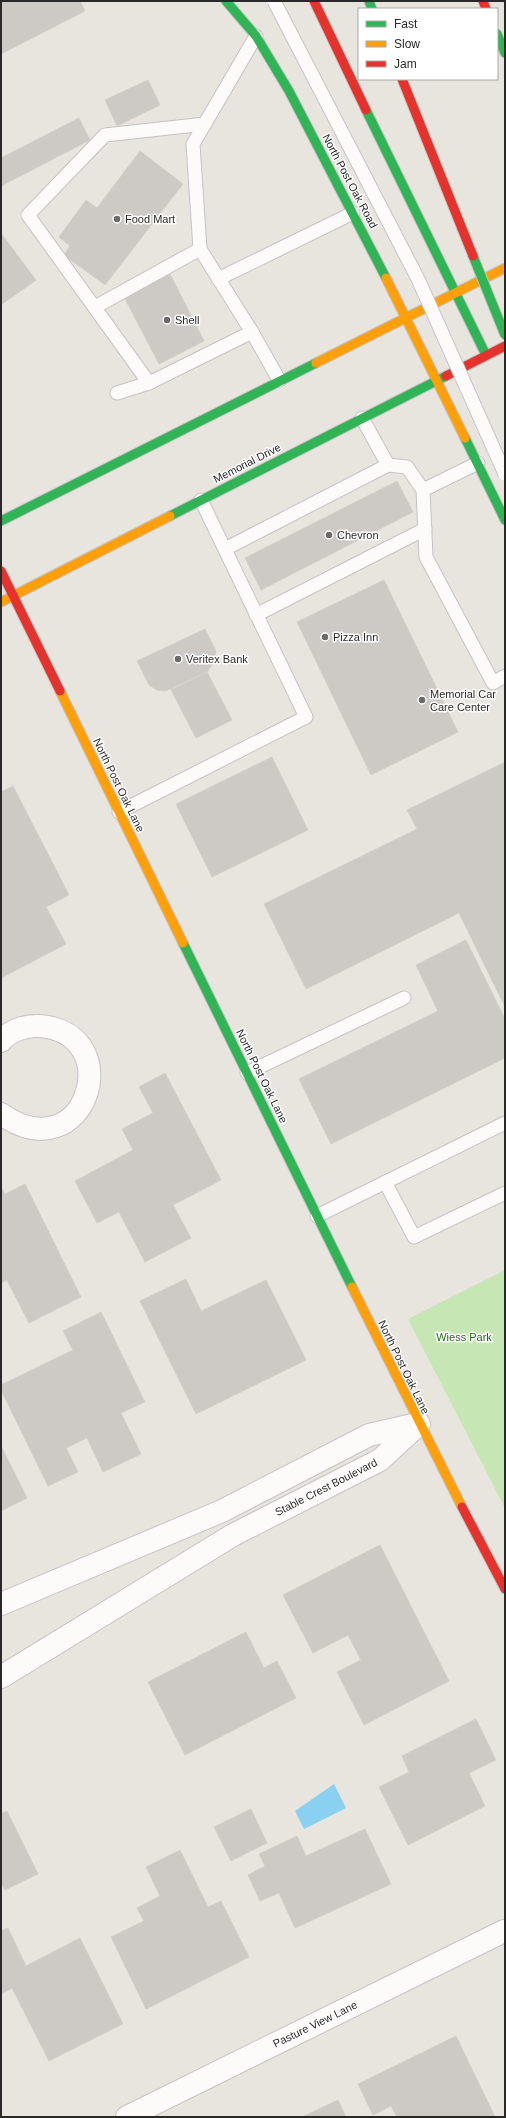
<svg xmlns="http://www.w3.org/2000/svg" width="506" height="2118" viewBox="0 0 506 2118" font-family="Helvetica,sans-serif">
<rect width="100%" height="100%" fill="#e8e4de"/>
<path fill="#c6e6b4" d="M505,1270V1508L408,1319Z"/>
<path fill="#8ad0f0" d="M334,1784L346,1808L304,1829L295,1811Z"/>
<g fill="#cdcac5" stroke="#d3d0ca">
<path d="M1,1H80L85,11L1,54Z"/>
<path d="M148,80L160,105L117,126L105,100Z"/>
<path d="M79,118L90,140L1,186V158Z"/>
<path d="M140,151L183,184L105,285L64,255L70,246L59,237L86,200L97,208Z"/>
<path d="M1,233L36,280L1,305Z"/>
<path d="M169,272L204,341L159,364L123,295Z"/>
<path d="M397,481L413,512L261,590L245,558Z"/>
<path d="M384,580L458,732L371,775L297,622Z"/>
<path d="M205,629L216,651L214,662L207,672L166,691L157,690L149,685L137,661Z"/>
<path d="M207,672L232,720L196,738L171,690Z"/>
<path d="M272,757L308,830L212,877L176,804Z"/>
<path d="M505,762V1007L459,913L306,989L264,904L417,829L407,810Z"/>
<path d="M13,786L69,895L46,907L66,944L1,978V792Z"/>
<path d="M466,940L505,1019V1058L331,1144L299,1079L438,1011L416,965Z"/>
<path d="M165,1073L221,1180L173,1205L191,1238L145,1262L119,1212L97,1223L75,1181L133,1150L122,1129L153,1113L139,1087Z"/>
<path d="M25,1184L81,1297L29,1323L7,1280L1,1283V1187L5,1194Z"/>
<path d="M186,1279L201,1311L266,1280L306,1360L196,1414L140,1301Z"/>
<path d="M101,1312L145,1402L121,1413L141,1454L103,1472L87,1438L66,1448L78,1472L48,1486L1,1390V1385L73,1350L63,1331Z"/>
<path d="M1,1446L27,1498L1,1511Z"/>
<path d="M380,1545L449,1681L364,1725L337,1672L361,1660L348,1635L313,1653L283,1595Z"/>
<path d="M246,1632L264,1668L277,1661L296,1698L185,1755L148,1682Z"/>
<path d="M476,1719L496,1760L469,1773L485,1806L408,1845L379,1787L409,1772L402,1756Z"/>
<path d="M251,1809L267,1843L231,1861L214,1827Z"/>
<path d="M7,1811L38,1874L5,1890L1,1883V1814Z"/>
<path d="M365,1829L391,1884L295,1928L279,1893L260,1901L248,1875L265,1866L259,1854L297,1836L306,1856Z"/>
<path d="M180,1850L208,1907L221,1901L249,1957L146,2009L111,1937L144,1921L137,1908L160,1896L146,1867Z"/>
<path d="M8,1928L26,1966L80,1938L123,2024L49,2061L12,1988L1,1994V1931Z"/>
<path d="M456,2036L495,2117H397L391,2106L373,2115L358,2084Z"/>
<path d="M338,2100L346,2117H302Z"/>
</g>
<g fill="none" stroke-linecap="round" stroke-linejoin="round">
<g stroke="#c5c3c4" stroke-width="15">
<g id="lane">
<path d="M256,36L193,144L200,249L252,332L279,380"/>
<path d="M218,279L353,213"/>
<path d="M95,307L200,249"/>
<path d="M149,383L28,215L105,135L205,124"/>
<path d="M117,393L149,383L252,332"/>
<path d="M362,418L388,465L407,467L423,490L426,557L493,683L505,676"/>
<path d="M423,490L478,463"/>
<path d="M225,549L388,465"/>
<path d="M256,615L425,529"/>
<path d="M119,812L306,717L201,500"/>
<path d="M247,1073L404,998"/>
<path d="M385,1182L414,1237L505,1193"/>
<path d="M317,1216L505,1123"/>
</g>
</g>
<g stroke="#c5c3c4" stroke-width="24">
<g id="street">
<path d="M1,1041C9,1031 26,1025 39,1026C129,1032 87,1174 1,1114"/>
<path d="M1,1604L222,1511L369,1435L417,1424"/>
<path d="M1,1677L233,1535L380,1460L419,1424"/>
<path d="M127,2117L504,1931"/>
</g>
</g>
<g stroke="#c5c3c4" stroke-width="11">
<g id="fast">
<path d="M226,1L256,36L289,91L386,278"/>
<path d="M369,1L372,9"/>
<path d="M497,34L505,53"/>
<path d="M366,110L486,355"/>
<path d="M465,438L505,520"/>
<path d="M170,516L446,376"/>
<path d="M1,521L316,363"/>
<path d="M183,943L352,1287"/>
</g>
</g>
<g stroke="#c5c3c4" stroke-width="11">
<g id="slow">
<path d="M386,278L465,438"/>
<path d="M316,363L505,268"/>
<path d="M1,602L170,516"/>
<path d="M60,691L183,943"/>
<path d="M352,1287L462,1507"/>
</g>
</g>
<g stroke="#c5c3c4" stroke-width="11">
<g id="jam">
<path d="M314,1L366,110"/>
<path d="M483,1L486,9"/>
<path d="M446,376L505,346"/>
<path d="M1,571L60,691"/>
<path d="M462,1507L505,1589"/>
</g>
</g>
<use href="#lane" stroke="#fcfbfa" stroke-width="13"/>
<use href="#street" stroke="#fcfbfa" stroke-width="22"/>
<use href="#fast" stroke="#30b455" stroke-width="9"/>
<use href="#slow" stroke="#ff9f0a" stroke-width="9"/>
<use href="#jam" stroke="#e5322d" stroke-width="9"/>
<g stroke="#c5c3c4" stroke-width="15" stroke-linecap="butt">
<path id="lane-bridge" d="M274,1L418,279L505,474"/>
</g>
<g stroke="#c4c3c0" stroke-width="11" stroke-linecap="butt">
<path id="fast-bridge" d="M473,256L505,335"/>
</g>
<g stroke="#c4c3c0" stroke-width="11" stroke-linecap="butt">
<path id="jam-bridge" d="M402,79L473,256"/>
</g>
<use href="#lane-bridge" stroke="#fcfbfa" stroke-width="13"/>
<use href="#fast-bridge" stroke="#30b455" stroke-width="9"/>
<use href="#jam-bridge" stroke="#e5322d" stroke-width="9"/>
</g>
<g fill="#6c6a68" stroke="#fff" stroke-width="1.5">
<circle cx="117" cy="219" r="4"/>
<circle cx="167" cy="320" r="4"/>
<circle cx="329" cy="535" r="4"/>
<circle cx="325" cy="637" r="4"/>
<circle cx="178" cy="659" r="4"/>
<circle cx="422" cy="700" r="4"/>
</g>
<g text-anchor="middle" stroke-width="3" stroke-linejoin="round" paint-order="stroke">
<g font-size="11" fill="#292929" stroke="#fff">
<text transform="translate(350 181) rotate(62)" y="4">North Post Oak Road</text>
<text transform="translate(247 463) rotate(-27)" y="4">Memorial Drive</text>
<text transform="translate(119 785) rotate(64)" y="4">North Post Oak Lane</text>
<text transform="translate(262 1076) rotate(64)" y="4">North Post Oak Lane</text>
<text transform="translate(404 1367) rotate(64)" y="4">North Post Oak Lane</text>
<text transform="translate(326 1487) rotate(-27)" y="4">Stable Crest Boulevard</text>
<text transform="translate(315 2024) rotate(-26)" y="4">Pasture View Lane</text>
</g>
<g font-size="11" fill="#292929" stroke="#fff" text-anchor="start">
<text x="125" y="223">Food Mart</text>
<text x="175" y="324">Shell</text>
<text x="337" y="539">Chevron</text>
<text x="333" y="641">Pizza Inn</text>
<text x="186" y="663">Veritex Bank</text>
<text x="430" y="698">Memorial Car<tspan x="430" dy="13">Care Center</tspan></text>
</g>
<g font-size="11" fill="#216b13" stroke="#fff">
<text x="464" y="1341">Wiess Park</text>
</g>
</g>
<rect width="506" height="2118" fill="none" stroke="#292929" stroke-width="4"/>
<rect x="358" y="8" width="140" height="72" fill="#ffffff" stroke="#a9a9a9"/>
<rect x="366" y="21" width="20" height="6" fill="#30b455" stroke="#a9a9a9"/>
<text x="394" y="28" font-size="12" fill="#292929">Fast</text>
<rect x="366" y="41" width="20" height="6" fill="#ff9f0a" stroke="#a9a9a9"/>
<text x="394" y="48" font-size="12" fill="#292929">Slow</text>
<rect x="366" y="61" width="20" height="6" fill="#e5322d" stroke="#a9a9a9"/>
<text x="394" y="68" font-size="12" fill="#292929">Jam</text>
</svg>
